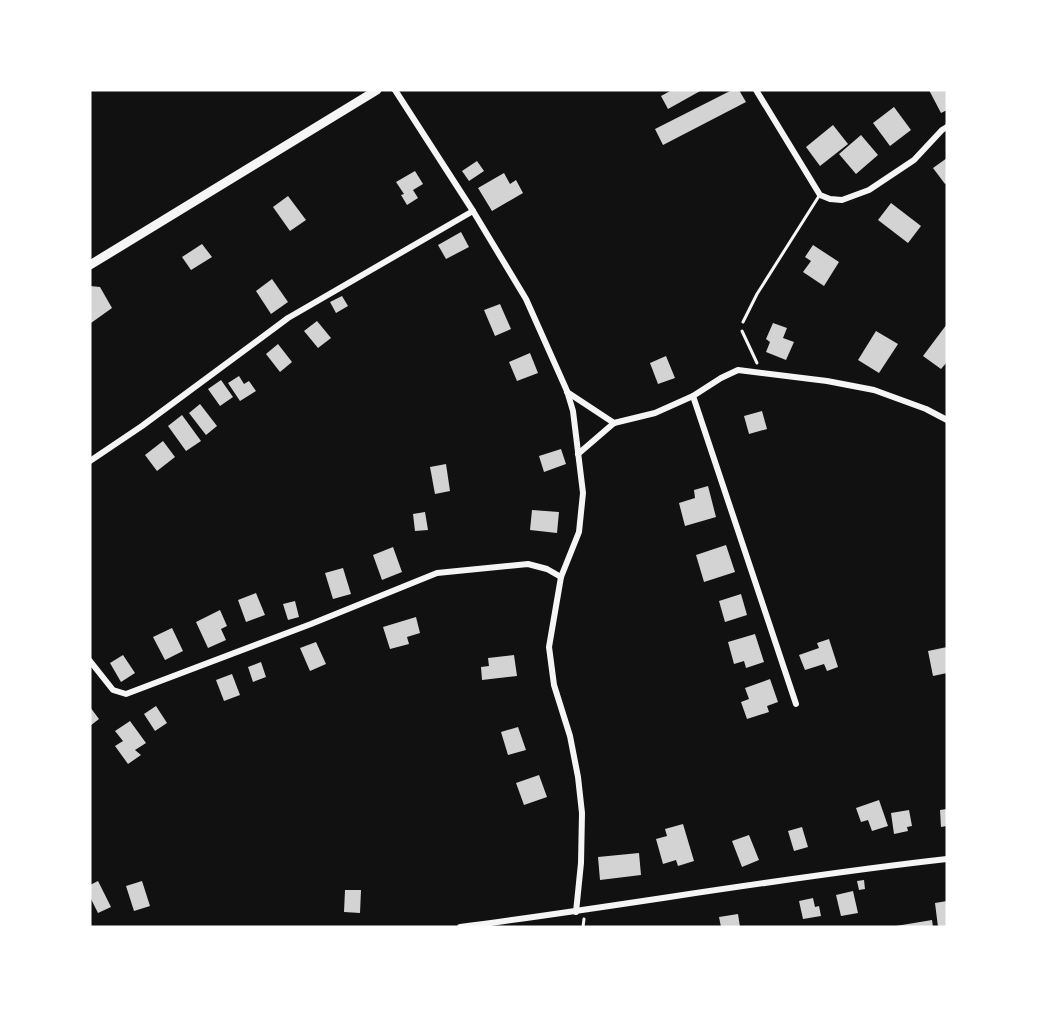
<svg xmlns="http://www.w3.org/2000/svg" width="1037" height="1017" viewBox="0 0 1037 1017" font-family="Rubik,sans-serif">
<rect width="100%" height="100%" fill="#111"/>
<g fill="#d3d3d3">
<path d="M672,90H702L668,109L661,96Z"/>
<path d="M732,90H739L746,102L663,145L655,129Z"/>
<path d="M929,90H947V110L941,113Z"/>
<path d="M894,107L911,130L890,146L873,123Z"/>
<path d="M833,125L848,144L820,166L806,147Z"/>
<path d="M861,135L878,155L856,174L839,154Z"/>
<path d="M947,158V183L945,184L933,168Z"/>
<path d="M477,161L484,171L469,181L462,171Z"/>
<path d="M415,171L423,184L413,190L418,198L407,205L401,195L404,194L396,182Z"/>
<path d="M504,173L510,184L516,180L523,193L492,211L478,188Z"/>
<path d="M288,196L306,220L290,231L273,207Z"/>
<path d="M891,203L921,226L908,243L878,220Z"/>
<path d="M461,232L469,247L446,259L438,245Z"/>
<path d="M202,244L212,257L191,270L182,257Z"/>
<path d="M813,245L839,262L824,286L803,272L811,261L805,257Z"/>
<path d="M272,279L288,302L271,314L256,291Z"/>
<path d="M90,286L100,287L112,308L91,323Z"/>
<path d="M342,296L348,306L336,313L330,302Z"/>
<path d="M500,304L511,329L495,336L484,310Z"/>
<path d="M317,321L331,338L318,348L304,331Z"/>
<path d="M773,323L787,328L783,338L794,342L786,360L766,352L770,342L766,339Z"/>
<path d="M947,324V362L941,369L923,356Z"/>
<path d="M876,331L898,344L879,373L858,360Z"/>
<path d="M278,344L292,362L280,372L266,354Z"/>
<path d="M530,353L538,373L517,381L509,362Z"/>
<path d="M666,356L675,378L658,384L650,363Z"/>
<path d="M239,376L244,384L249,381L256,391L240,401L228,383Z"/>
<path d="M221,380L233,397L220,406L208,389Z"/>
<path d="M200,404L217,426L206,435L189,413Z"/>
<path d="M762,411L767,429L749,434L744,416Z"/>
<path d="M182,415L201,441L186,451L168,426Z"/>
<path d="M163,441L175,457L157,471L145,455Z"/>
<path d="M561,449L566,464L544,472L539,456Z"/>
<path d="M446,464L450,491L435,494L430,467Z"/>
<path d="M708,486L716,517L685,526L679,503L695,498L694,490Z"/>
<path d="M532,510L559,512L557,533L530,530Z"/>
<path d="M425,512L428,530L415,531L413,514Z"/>
<path d="M726,545L735,572L704,582L696,555Z"/>
<path d="M393,547L402,572L382,580L373,555Z"/>
<path d="M343,568L351,594L333,599L325,573Z"/>
<path d="M256,593L265,615L246,622L238,600Z"/>
<path d="M741,594L747,615L725,622L719,601Z"/>
<path d="M295,601L299,617L288,620L283,604Z"/>
<path d="M220,610L227,626L221,629L226,640L208,648L196,622Z"/>
<path d="M416,617L420,633L407,637L409,644L390,649L383,627Z"/>
<path d="M172,628L183,651L165,660L153,637Z"/>
<path d="M755,634L764,662L746,668L744,661L734,664L728,642Z"/>
<path d="M829,639L838,667L827,671L824,664L805,670L799,655L819,648L817,643Z"/>
<path d="M316,642L326,664L310,671L300,648Z"/>
<path d="M947,647V673L933,676L928,651Z"/>
<path d="M123,655L135,673L121,682L110,663Z"/>
<path d="M514,655L517,676L482,680L481,667L489,666L488,658Z"/>
<path d="M261,662L266,677L253,682L248,667Z"/>
<path d="M232,674L240,695L224,701L216,680Z"/>
<path d="M770,679L778,702L767,706L769,712L747,719L741,702L749,699L745,688Z"/>
<path d="M156,706L167,723L155,731L144,714Z"/>
<path d="M90,707L99,719L90,726Z"/>
<path d="M130,721L146,743L135,750L141,755L128,764L115,746L123,741L115,731Z"/>
<path d="M518,727L526,750L508,755L501,732Z"/>
<path d="M539,775L547,797L524,805L516,783Z"/>
<path d="M879,800L888,826L872,831L868,820L861,822L856,808Z"/>
<path d="M947,809V826L941,827L940,810Z"/>
<path d="M909,810L912,826L907,827L908,831L894,834L891,813Z"/>
<path d="M683,824L694,861L678,866L676,860L663,864L656,839L667,836L665,829Z"/>
<path d="M802,827L808,847L794,851L788,831Z"/>
<path d="M749,835L759,860L742,867L732,841Z"/>
<path d="M639,853L641,875L600,880L598,857Z"/>
<path d="M864,880L865,889L859,890L857,881Z"/>
<path d="M98,881L111,907L98,913L90,897V885Z"/>
<path d="M142,881L150,906L134,911L126,886Z"/>
<path d="M345,890H361L360,913L344,912Z"/>
<path d="M853,891L858,913L841,916L836,895Z"/>
<path d="M813,898L815,907L819,906L821,916L803,919L799,901Z"/>
<path d="M947,901V927H938L935,903Z"/>
<path d="M738,914L740,927H721L719,917Z"/>
<path d="M932,920L933,927H896V926Z"/>
</g>
<g fill="none" stroke-linecap="round" stroke-linejoin="round">
<g stroke="#f5f5f5" stroke-width="3">
<path d="M742,331L757,363"/>
<path d="M583,927L584,919"/>
</g>
<path stroke="#f5f5f5" stroke-width="3" d="M743,322L757,294L819,196"/>
<g stroke="#f5f5f5" stroke-width="6">
<path d="M395,90L473,211L526,299L567,391L573,411L583,493L579,532L561,577L549,647L554,685L570,736L578,777L582,813L581,863L576,912"/>
<path d="M756,90L820,195L830,199L842,200L869,190L914,160L942,130L947,127"/>
<path d="M567,392L614,423"/>
<path d="M693,396L796,704"/>
<path d="M578,454L614,423L655,413L693,396L721,378L738,370L827,381L874,390L926,409L947,420"/>
<path d="M90,461L142,426L288,318L473,211"/>
<path d="M90,661L113,690L126,694L311,624L437,573L528,564L547,569L561,577"/>
<path d="M460,927C623,906 784,877 947,859"/>
</g>
<path stroke="#f5f5f5" stroke-width="9" d="M90,265L377,90"/>
</g>
<rect width="1037" height="1017" fill="none" stroke="#ffffff" stroke-width="183"/>
</svg>
